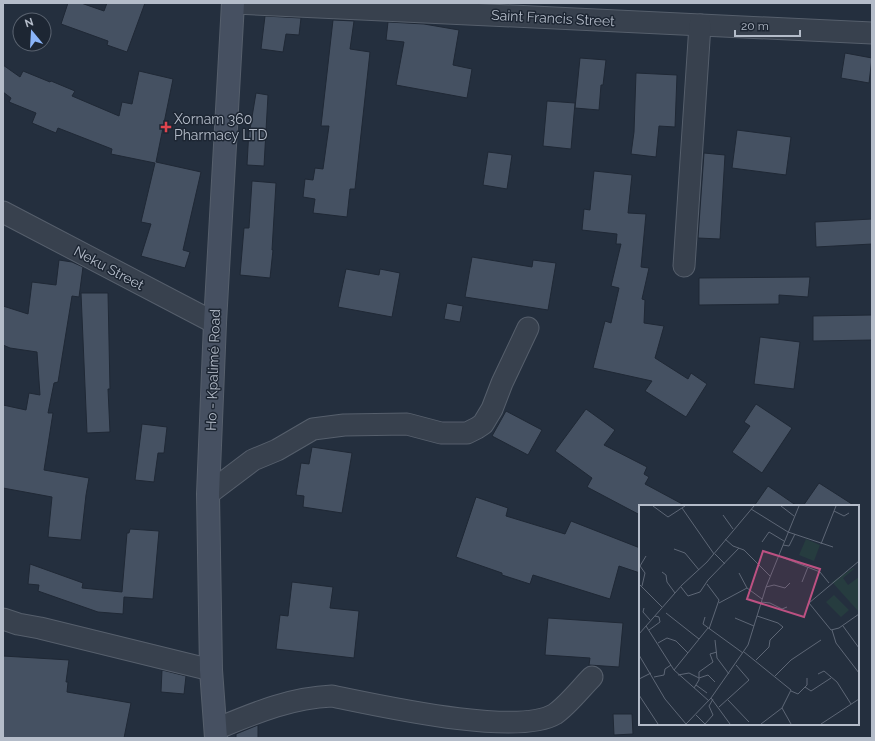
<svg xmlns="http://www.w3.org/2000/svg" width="875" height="741" viewBox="0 0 875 741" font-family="Raleway,sans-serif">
<rect width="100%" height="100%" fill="#242f3e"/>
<g fill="#455162" stroke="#1f2835">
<path d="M68,3H81L104,11L107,3H145L127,52L107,45L108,41L61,24Z"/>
<path d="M265,16L301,18L299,35L286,34L283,52L261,49Z"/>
<path d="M333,20L354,21L350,49L370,52L355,189H350L347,217L313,213L315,199L303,197L305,179L313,180L315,168L323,169L329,126H321Z"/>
<path d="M388,22L424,24L459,30L453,65L472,69L467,98L396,85L404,42L386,40Z"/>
<path d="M845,53L872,58L869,83L841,78Z"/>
<path d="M580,58L606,60L603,85H601L599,110L575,108Z"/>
<path d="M3,65L20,77L23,71L50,82L51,81L75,91L72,96L119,116L122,102L132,104L139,71L173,79L156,162L201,172L183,250L190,252L185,268L141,256L151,224L141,222L155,163L111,154L112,149L58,128L56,133L32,123L36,113L9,102L11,98L3,92Z"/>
<path d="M636,73L677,75L675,127L659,126L656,157L631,154L634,132Z"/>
<path d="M256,93L268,95L264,166L247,165L249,129H250Z"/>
<path d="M547,101L575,103L571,149L543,146Z"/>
<path d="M737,130L791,137L786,175L732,168Z"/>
<path d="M488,152L512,155L507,189L483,185Z"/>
<path d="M704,153L725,155L720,239L698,238Z"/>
<path d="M594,171L632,175L628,213L646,214L641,267L649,268L642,299L645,300L644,323L664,326L655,358L688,379L691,373L707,384L686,417L645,391L652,381L593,368L605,321L611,323L619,288L611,286L621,244H616L617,234L582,230L584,209L590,210Z"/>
<path d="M252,181L276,183L272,250H273L270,278L240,275L244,228H249Z"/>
<path d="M872,219V244L816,247L815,222Z"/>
<path d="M472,257L532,267L533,260L556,263L548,310L465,297Z"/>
<path d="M59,260L72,262L83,267L79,297L72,296L58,382L54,383L48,413H53L44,470L89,478L86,495L81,540L48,537L52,497L3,488V405L26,410L29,393L40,395L37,352L10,348L3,345V306L28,314L32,282L56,285Z"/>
<path d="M346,269L379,275L380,269L400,273L392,317L338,307Z"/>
<path d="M810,277L808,297L779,295V304L699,305V278Z"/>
<path d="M81,293H108L110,389H108L110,432L87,433Z"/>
<path d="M447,303L463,306L460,322L444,319Z"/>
<path d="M872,315V340L813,341V316Z"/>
<path d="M760,337L800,342L794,389L754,384Z"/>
<path d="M756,404L792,428L762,473L732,452L750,426L744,422Z"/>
<path d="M586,409L615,430L604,445L647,467L644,474L649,477L645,484L686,506H640V515L587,487L592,478L555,451Z"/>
<path d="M506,411L542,430L528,455L492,436Z"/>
<path d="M142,424L167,427L164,453H158L154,482L135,480Z"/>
<path d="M312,447L352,453L342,513L303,507L304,496L296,495L301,463L309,464Z"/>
<path d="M819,483L855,506H803Z"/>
<path d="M768,486L797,506H754Z"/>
<path d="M476,497L508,508L506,516L565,534L571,521L640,548V573L619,566L610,599L533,575L530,584L502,575V573L456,557Z"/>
<path d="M130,529L159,531L153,599L124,597L123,614L98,612L38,591L39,585L28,584L30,564L83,583L82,588L122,592L127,533H129Z"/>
<path d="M292,582L333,587L330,608L359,611L354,658L276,649L280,615L288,616Z"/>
<path d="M548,618L623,623L619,667L589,665L590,658L545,655Z"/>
<path d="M3,656L69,660L66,682H68L67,692L131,703L124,738H3Z"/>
<path d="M162,670L186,676L184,694L161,692Z"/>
<path d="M613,714H632L633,734L614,735Z"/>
<path d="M258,725V738H236V734Z"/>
</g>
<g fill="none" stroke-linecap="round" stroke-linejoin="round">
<g stroke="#565f6c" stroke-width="23">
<g id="street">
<path d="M235,3L872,33"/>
<path d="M3,212L215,323"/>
<path d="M684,266L700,25"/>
<path d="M208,494L253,460L277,450L313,429L344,425L407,424L441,433H467L477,428L483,424L492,409L502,383L528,328"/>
<path d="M3,619L18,624L40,628L211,670"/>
<path d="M216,729C255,713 289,698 332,696C377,705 517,737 555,714C568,705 581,688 592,677"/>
</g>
</g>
<g stroke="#565f6c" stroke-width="24">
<path id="secondary" d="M216,738L211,670L208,494L215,323L233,3"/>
</g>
<use href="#street" stroke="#38414e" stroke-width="21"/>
<use href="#secondary" stroke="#465061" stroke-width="22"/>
</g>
<path fill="#e0444e" stroke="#1d2633" stroke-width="1.5" d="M164 121h4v4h4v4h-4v4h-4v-4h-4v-4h4z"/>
<g text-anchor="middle" stroke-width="3" stroke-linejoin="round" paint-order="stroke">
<g font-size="14" fill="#b4bcc9" stroke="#1d2633">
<text transform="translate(553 18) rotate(3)" y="5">Saint Francis Street</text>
<text transform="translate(109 268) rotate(28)" y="5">Neku Street</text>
<text transform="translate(213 370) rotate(-88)" y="5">Ho - Kpalimé Road</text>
</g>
<g font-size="14" fill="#b4bcc9" stroke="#1d2633" text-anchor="start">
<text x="174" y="124">Xornam 360<tspan x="174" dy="16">Pharmacy LTD</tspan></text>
</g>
</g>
<g transform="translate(639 505)">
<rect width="220" height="220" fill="#242f3e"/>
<path d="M167,34L181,40L175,56L160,50ZM214,63L215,64L204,73L209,80L220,72V107L193,77ZM195,90L210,105L202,112L187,97Z" fill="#263c3f"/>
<path fill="none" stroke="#5e6776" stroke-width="1" d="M14,1L29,12L46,1M142,1L155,11M43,3L75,49M112,4L149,27L194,42M195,6L205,11L210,8M84,10L94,24M86,34L94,41L105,45L131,71M123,37L130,27L145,36M182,39L197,1M144,40L150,41L156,29M35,44L46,48L60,65M76,49L86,59M140,51L181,67L190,78M220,56L170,98L192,125L200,123L220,109M23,67L27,70L28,77L36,88M100,68L108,83L123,94M163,77L169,62M0,79L23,102M68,79L80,95L70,124M3,81L6,68L1,61L7,51M42,82L49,91L61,87L69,75L100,43M127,82L135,80L146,83L151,78M122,97L131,98L143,104L148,102M80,98L108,83M5,103L4,107L11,115M27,108L60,134M66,112L64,119L104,148M96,113L115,121M7,121L35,165M204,121L220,143M69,123L35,165L70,196M10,125L21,117L20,112L16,111M193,125L197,138L220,168M0,129L43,80L68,57L115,1M76,135L78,153L90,169M19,138L28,133L37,136L49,148M105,147L152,185L143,203L152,219M0,150L26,194L47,219M117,155L130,142L131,135L144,122L139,118L118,111M179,169L185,166L198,177L212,199M39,170L50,168L60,173L69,170L76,177M136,171L152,155L182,135M15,172L25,170L26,164L32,160M0,174L12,168M57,180L68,188M166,182L172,186L192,173M55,183L60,175V167L74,157L71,149L78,147M152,186L159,189L168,180V173M0,190L19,219M72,193L91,219M89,195L110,217M80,202L110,175L97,160M57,210L66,219M47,219L72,193L109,140L127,82L160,1M66,219L74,210L70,201L74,194M122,219L143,203M182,219L220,194"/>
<path fill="#bd5182" fill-opacity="0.15" stroke="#bd5182" stroke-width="2" d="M124,46L181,64L165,112L108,94Z"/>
<rect width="220" height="220" fill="none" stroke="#b4bcc9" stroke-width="2"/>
</g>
<rect width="875" height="741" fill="none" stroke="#b4bcc9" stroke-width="8"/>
<g transform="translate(32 32) rotate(342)"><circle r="19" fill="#1d2633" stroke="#59626f"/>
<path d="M0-3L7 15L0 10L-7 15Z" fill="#8ab4f8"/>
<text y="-6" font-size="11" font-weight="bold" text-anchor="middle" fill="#b4bcc9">N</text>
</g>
<path d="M735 30v6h65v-6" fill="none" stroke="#b4bcc9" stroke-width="2"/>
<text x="741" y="30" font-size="12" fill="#b4bcc9" stroke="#1d2633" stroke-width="3" paint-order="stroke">20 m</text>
</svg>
